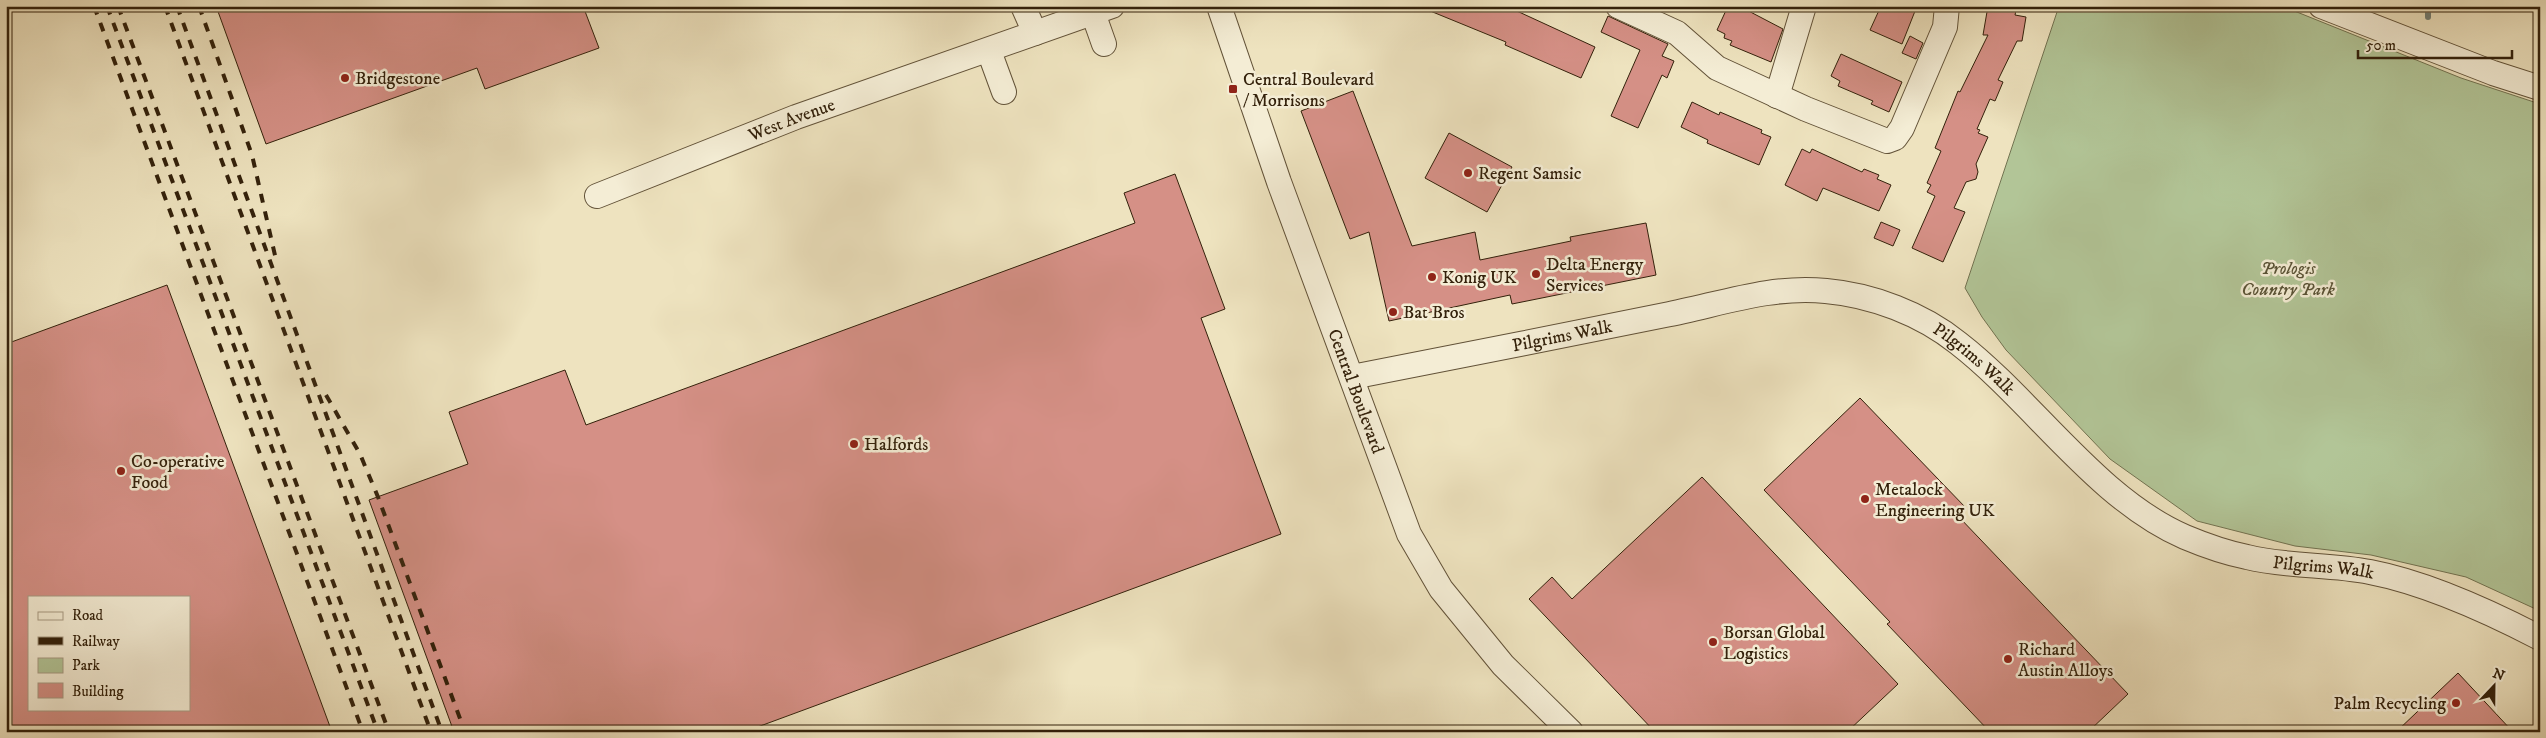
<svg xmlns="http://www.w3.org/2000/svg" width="2546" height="738" viewBox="0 0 2546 738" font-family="'IM FELL DW Pica',serif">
<rect width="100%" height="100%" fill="#eee3bf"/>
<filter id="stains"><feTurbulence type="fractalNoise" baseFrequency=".004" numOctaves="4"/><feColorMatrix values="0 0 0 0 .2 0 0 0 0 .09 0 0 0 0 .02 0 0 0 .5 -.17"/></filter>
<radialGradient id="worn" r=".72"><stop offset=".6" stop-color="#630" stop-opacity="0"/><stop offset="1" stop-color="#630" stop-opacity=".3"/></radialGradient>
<path fill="#b2c597" stroke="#727351" d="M2059,6H2282L2461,78L2540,104V611L2466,577L2371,555L2295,546L2197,521L2110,459L2006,350L1982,317L1965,288Z"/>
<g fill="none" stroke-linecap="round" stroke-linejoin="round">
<path stroke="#727e75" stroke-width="6" d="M2428,17V6"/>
</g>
<g fill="#d59086" stroke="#33210b" fill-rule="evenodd">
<path d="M216,6H583L599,48L485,89L477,68L266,144Z"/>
<path d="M1418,6H1506L1595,47L1581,78L1505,45L1506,42Z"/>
<path d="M1728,6H1739L1783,29L1771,62L1730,45L1732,41L1724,38L1725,34L1717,30Z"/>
<path d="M1881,6H1917L1902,44L1870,30Z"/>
<path d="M1988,6H2017L2015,15L2026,17L2022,41H2017L1998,80L2003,82L1995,101L1990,99L1977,129L1980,130L1978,133L1988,137L1976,164L1978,172L1976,179L1966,182L1954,208L1965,212L1943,262L1912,248L1935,196L1927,192L1931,185L1927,183L1941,151L1935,148L1958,91L1960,92L1988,35H1983Z"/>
<path d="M1608,16L1668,44L1662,56L1674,61L1667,78L1662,75L1638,128L1611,116L1640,50L1601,32Z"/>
<path d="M1910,36L1923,43L1916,59L1902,53Z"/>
<path d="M1841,54L1902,82L1889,112L1871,104L1873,101L1838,86L1840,81L1831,76Z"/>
<path d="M1353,91L1412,246L1475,232L1480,260L1571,241L1570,237L1646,223L1656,275L1512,304L1510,295L1389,321L1369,232L1350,239L1301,111Z"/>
<path d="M1692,102L1719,115L1720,112L1762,130L1761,133L1771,137L1759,165L1707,143L1708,140L1681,127Z"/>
<path d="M1449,133L1512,167L1487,212L1425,178Z"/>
<path d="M1802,149L1810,153L1812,149L1862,172L1864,169L1879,175L1877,179L1891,185L1879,211L1823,188L1817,201L1785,185Z"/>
<path d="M1175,174L1225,309L1201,318L1281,534L744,732H454L369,500L468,464L449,412L565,370L586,425L1135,223L1124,193Z"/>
<path d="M1881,222L1900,230L1893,246L1874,238Z"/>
<path d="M167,285L332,732H6V344ZM29,597H189V709H29Z"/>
<path d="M1860,398L1966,508L1958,516L2128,694L2088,732H1990L1887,624L1890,622L1764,490Z"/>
<path d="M1702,477L1898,684L1847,732H1655L1529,599L1552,577L1572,599Z"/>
<path d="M2458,673L2513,732H2396Z"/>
</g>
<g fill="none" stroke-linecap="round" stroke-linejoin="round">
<g stroke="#625238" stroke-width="26">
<g id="minor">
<path d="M1023,6L1035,33"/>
<path id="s1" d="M1219,6L1279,182L1409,534L1441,589L1503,665L1571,732"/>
<path d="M1618,6L1677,33L1717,68L1806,109L1887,141L1895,138L1902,128L1945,27L1947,6"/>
<path d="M2321,6L2493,73L2540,88"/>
<path d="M1093,13L1104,44"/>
<path d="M989,51L1004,92"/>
<path d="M1777,96L1804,6"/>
<path id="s2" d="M597,196L796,117L1112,6"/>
<path id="s3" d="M1352,377C1456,357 1561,336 1665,315C1718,305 1771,285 1826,291C1872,295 1922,314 1958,343C2033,401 2097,499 2185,537C2204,545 2227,553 2247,557C2287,567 2330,564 2370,572C2427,583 2488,611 2540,638"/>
</g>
</g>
<use href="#minor" stroke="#f4edd5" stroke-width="24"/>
<g stroke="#33210b" stroke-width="4" stroke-dasharray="9 9" stroke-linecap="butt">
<path d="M94,6L363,732"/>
<path d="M107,6L378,732"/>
<path d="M118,6L389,732"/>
<path d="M165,6L431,732"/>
<path d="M177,6L442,732"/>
<path d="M199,6L252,155L277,264"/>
<path d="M326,395L360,454L378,497L465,732"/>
</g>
</g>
<g fill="#8f2418" stroke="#f4edd5" stroke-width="2">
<circle cx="345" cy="78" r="5"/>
<rect x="1228" y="84" width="10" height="10" rx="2.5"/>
<circle cx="1468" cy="173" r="5"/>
<circle cx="1536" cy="274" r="5"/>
<circle cx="1432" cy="277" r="5"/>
<circle cx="1393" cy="312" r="5"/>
<circle cx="854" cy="444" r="5"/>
<circle cx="121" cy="471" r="5"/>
<circle cx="1865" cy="499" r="5"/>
<circle cx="1713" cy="642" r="5"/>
<circle cx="2008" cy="659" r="5"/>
<circle cx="2456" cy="703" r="5"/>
</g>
<g text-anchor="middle" stroke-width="5" stroke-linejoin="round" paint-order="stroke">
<g font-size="18" fill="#33210b" stroke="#f4edd5" text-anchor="start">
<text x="355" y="84">Bridgestone</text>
<text x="1243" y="85">Central Boulevard<tspan x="1243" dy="21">/ Morrisons</tspan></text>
<text x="1478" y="179">Regent Samsic</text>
<text x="1546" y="270">Delta Energy<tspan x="1546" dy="21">Services</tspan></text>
<text x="1442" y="283">Konig UK</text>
<text x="1403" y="318">Bat Bros</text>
<text x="864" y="450">Halfords</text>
<text x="131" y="467">Co-operative<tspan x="131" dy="21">Food</tspan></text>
<text x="1875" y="495">Metalock<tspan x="1875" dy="21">Engineering UK</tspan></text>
<text x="1723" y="638">Borsan Global<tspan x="1723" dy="21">Logistics</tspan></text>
<text x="2018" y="655">Richard<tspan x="2018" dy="21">Austin Alloys</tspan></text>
<text x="2446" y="709" text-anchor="end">Palm Recycling</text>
</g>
<g font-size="18" fill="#33210b" stroke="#f4edd5">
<text dy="6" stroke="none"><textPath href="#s2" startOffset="209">West Avenue</textPath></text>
<text dy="6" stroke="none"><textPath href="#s3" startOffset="214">Pilgrims Walk</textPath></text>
<text dy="6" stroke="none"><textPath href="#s3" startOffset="649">Pilgrims Walk</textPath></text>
<text dy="6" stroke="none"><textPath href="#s1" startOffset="409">Central Boulevard</textPath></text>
<text dy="6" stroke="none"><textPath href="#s3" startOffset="1069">Pilgrims Walk</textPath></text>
</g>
<g font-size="18" font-style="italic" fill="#595235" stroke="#f4edd5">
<text x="2288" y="274">Prologis<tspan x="2288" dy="21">Country Park</tspan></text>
</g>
</g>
<rect width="2546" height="738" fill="none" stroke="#eee3bf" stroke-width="25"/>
<rect x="8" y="8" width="2531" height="723" fill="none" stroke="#33210b" stroke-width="2.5"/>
<rect x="12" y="12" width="2521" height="713" fill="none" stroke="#33210b"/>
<rect x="28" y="596" width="162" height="115" fill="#f4edd5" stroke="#a79b84"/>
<rect x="38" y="612" width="25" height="8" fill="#f4edd5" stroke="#a79b84"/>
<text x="72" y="620" font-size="15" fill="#33210b">Road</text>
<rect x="38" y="637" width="25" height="8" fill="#33210b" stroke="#a79b84"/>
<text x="72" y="646" font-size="15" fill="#33210b">Railway</text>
<rect x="38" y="658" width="25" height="15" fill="#b2c597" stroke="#a79b84"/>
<text x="72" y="670" font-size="15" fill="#33210b">Park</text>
<rect x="38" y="683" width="25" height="15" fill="#d59086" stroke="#a79b84"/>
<text x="72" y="696" font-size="15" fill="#33210b">Building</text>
<g transform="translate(2494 686) rotate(22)" stroke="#f4edd5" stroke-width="4" paint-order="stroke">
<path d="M0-4L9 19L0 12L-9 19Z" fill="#33210b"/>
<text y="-8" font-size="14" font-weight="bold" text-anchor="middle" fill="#33210b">N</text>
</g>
<path d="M2358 50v8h154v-8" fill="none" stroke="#33210b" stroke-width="2.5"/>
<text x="2366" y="50" font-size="15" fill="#33210b" stroke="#f4edd5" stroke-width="4" paint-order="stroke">50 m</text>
<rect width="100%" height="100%" filter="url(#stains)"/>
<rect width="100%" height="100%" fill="url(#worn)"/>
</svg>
